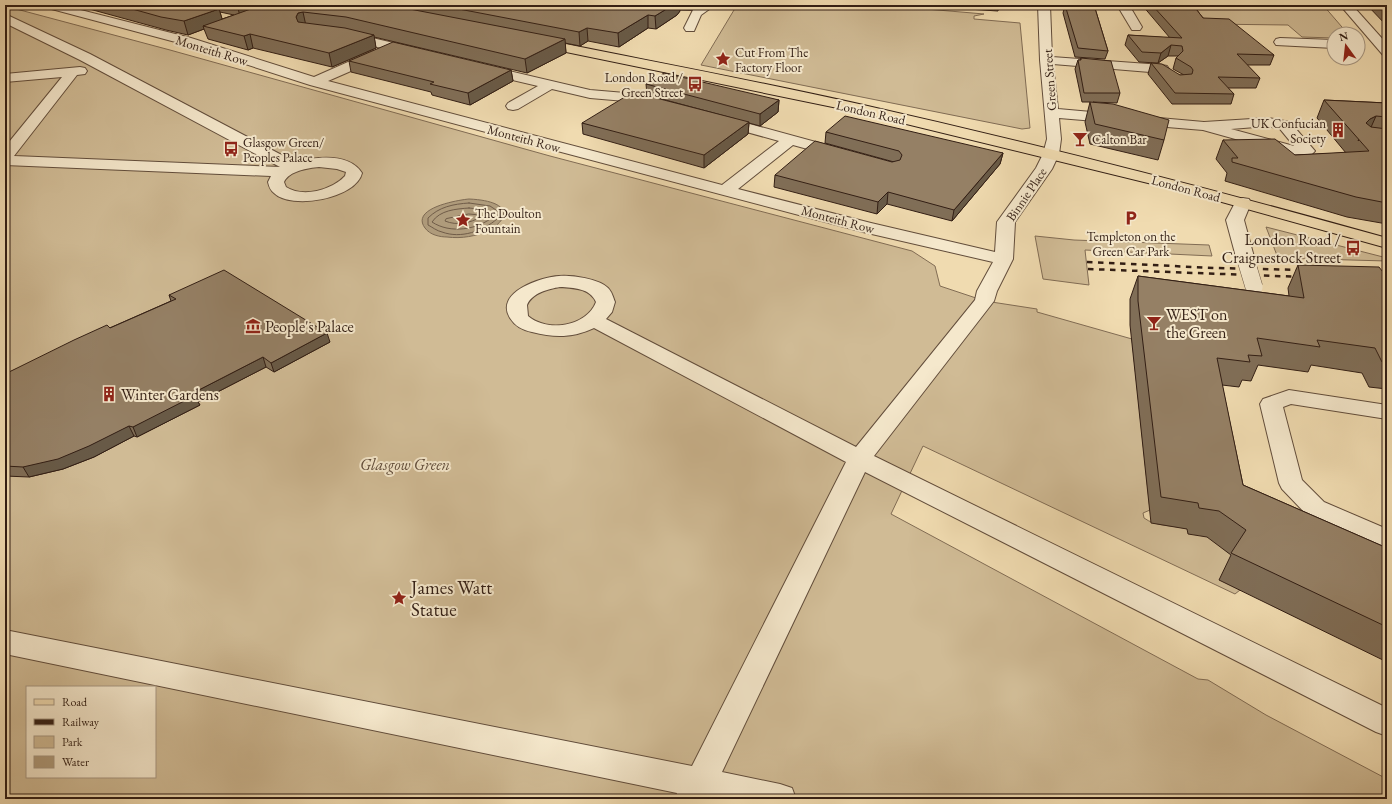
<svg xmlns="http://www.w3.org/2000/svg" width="1392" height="804" viewBox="0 0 1392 804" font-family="'EB Garamond',serif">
<rect width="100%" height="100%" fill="#f0dbb0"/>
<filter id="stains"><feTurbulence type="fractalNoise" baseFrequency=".005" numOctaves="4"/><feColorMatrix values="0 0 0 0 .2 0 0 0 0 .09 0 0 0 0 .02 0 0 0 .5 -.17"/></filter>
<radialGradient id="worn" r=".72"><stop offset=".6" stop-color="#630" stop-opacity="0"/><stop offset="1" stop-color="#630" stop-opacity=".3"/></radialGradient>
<g fill="#d0bb95" stroke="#816c54" fill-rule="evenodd">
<path d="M737,5H880L984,14L974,16V19L1020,23L1030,128L1022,129L701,65Z"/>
<path d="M1186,5H1323L1348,34H1334V38L1302,37L1288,25L1204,24Z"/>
<path d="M5,6L170,50L550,156L912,251L935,266L940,286L985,301L1037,309V312L1132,339L1150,510L1143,513L1144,518C1156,527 1174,525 1188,529C1205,535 1221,542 1237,550L1240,590L1235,594L923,446L891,514L1198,679L1208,680L1266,715L1387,779V799H5ZM27,687H155V777H27Z"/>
<path d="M1266,227L1387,258V261L1278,258Z"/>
<path d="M1035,236L1074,240L1209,245L1212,256L1085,250L1089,285L1043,279Z"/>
</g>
<path fill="#af9b7b" stroke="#7d6952" d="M469,199C536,202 493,243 447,237C440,237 430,235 425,228C410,208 458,200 469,199Z"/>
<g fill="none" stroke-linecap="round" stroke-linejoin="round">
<g stroke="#705c48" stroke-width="1">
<path d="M469,203L490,206L499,212L497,219C483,231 461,239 442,232C437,231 432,227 428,225V218C439,207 453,204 469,203Z"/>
<path d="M469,208L487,210L493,213L494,216C478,230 450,234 432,222C440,210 456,209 469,208Z"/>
<path d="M469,214L480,215L481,217C470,223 457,226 445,221L446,219Z"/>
</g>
<g stroke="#624d3b" stroke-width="2">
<g id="minor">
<path d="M42,5H61L191,38L314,77L373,51H383L384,54L383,57L328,81L722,185L779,141L714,123L712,120L714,117L719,116L724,117L845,150L848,153L845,156L840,158L793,145L738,189L871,223L995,252L997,222L1036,168L1043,154L1047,139L1040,60L1038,5H1050L1052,57L1162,65L1167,66L1169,69L1167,72L1162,73L1053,64L1058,109L1204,122L1268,118L1290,122L1315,151L1312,154L1307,156L1293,155L1203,130L1059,118L1061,139L1059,154L1052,169L1015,222L1013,259L997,291L994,301L874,456L1387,708V736L1376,732L865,472L722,772L780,784L792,788L796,799H675L677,793L5,654V630L692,766L846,462L594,328C572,338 555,338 532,332C522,330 515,326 510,318C494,292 542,277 559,276C572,275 599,279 608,288C612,292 613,297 615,302L612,312L606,319L856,447L975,300L977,291L993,262L863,232L546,148L310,85L183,44L44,7ZM1268,126L1280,129L1294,146L1231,129ZM560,287C574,288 590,288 596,302C587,326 548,333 528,316L527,305C532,293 548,289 560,287Z"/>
<path d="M611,5H715L701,15L694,31H686L684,28L693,10L617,8L613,7Z"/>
<path d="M1117,5H1129L1142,27L1140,30H1132Z"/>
<path d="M1340,5H1352L1387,44V56L1383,55Z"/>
<path d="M5,14L90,54L295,162C316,157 348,152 362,173C356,199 291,210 274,193C270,190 269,186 268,182L271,176L5,165V147L62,77L5,82V74L80,67L85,68L87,71L85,74L77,75L14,156L280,167L80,60L5,23ZM319,167L337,169L346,172L345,176C332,190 303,198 286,187L284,182C289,171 308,168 319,167Z"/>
<path d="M347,32L419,49L421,52L419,55L415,56L343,39L341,36L343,33Z"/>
<path d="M1280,38L1334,40V48L1276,45L1274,42L1276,39Z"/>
<path d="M483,65L590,90L637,94L658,99L660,102L658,105L653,106L637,102L590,98L552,89L518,109L513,110L508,109L506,106L508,103L538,86L478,72L476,69L478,66Z"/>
<path d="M1243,198L1249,199L1251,203L1244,220L1254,257L1251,261L1245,262L1239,261L1236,257L1226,220L1237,199Z"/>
<path d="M1289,390L1387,405V419L1291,404L1283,407L1302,480L1324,502L1387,529V548L1306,514L1282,489L1279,483L1260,404L1263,399Z"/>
</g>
</g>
<g stroke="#321e14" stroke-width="2">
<path id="major" d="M536,38C644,60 752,80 859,104C1036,144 1212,189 1387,238V248L1193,194L857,112L532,45L530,42L532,39Z"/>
</g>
<use href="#minor" fill="#f5e8cc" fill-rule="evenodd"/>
<use href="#major" fill="#f0dbb0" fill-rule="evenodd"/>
<g stroke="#321e14" stroke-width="2.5" stroke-dasharray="5.5 5.5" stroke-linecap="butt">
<path d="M1087,262L1215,268L1307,270"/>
<path d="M1088,269L1303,277"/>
<path d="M1371,272H1387"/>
</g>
<g stroke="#624d3b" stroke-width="18" stroke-linecap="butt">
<path id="minor-bridge" d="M1245,257L1254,287"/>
</g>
<use href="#minor-bridge" stroke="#f5e8cc" stroke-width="17"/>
</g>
<g fill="#806e57" stroke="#321e14" fill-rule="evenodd">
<path d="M81,5H615V8L680,11L677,15L656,29L648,28L619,47L588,41L580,46L565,43L566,53L527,73L374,37L376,48L332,67L253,48L248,50L208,39L204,29L188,35L166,30L82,7ZM220,12L234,15L222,19Z"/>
<path d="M922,5H999L998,11L922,6Z"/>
<path d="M1062,5H1094L1108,51L1105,59L1075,57L1063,13L1064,9Z"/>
<path d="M1142,5H1193L1203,18L1274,55L1270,65H1247L1260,78L1256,88H1228L1234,94L1231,104H1172L1148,74L1151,63L1180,75H1184L1173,69L1176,58L1179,56H1168L1158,63L1139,62L1125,45L1128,35L1170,38Z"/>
<path d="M1367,5H1387V26Z"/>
<path d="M1081,58L1120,93L1117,103L1093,102L1164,140L1158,160L1090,144L1085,122L1090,102H1082L1075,69L1078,60H1080Z"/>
<path d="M349,61L511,70L513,81L470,105L432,95L431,92L351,72Z"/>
<path d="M646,84L779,100L778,112L760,126L749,123L748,134L704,168L583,134L582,123L736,119L647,95Z"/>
<path d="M1324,100L1387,103V224L1347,217L1225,181L1227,173L1216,159L1223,140L1295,155L1346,153L1317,118Z"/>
<path d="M826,132L1003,153L1000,164L952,221L887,204L877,214L774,187L775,175L894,162L825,143Z"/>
<path d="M1298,265L1387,276V389L1369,387L1362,373L1311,365L1308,372L1258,365L1251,381L1242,380L1239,387L1222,385L1243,485L1387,548V662L1219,580L1231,555L1207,537L1188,534L1187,529L1151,523L1130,325V299L1138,276L1289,296L1288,288Z"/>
<path d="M169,295L330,342L274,372L266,367L198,402L200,405L137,437L134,436L94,457L63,469L29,477L5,476V374L171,301Z"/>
</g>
<g fill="#685a47" stroke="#321e14">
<path d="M237,5H272L240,16Z"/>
<path d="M599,5H615L616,11L600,13Z"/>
<path d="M673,5H680V11L677,15L656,29L655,16Z"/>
<path d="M219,9L223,22L203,26L204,29L188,35L184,21Z"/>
<path d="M303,12L306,26L299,30L296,17L298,13Z"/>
<path d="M648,15V28L619,47L618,33Z"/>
<path d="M587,28L588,41L580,46L579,32Z"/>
<path d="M250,34L253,48L248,50L244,36Z"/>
<path d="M374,35L376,48L332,67L329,53Z"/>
<path d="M565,39L566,53L527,73L525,59Z"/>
<path d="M1171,45L1168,56L1158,63L1161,53Z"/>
<path d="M511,70L513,81L470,105L468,93Z"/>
<path d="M779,100L778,112L760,126V114Z"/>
<path d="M1376,116L1368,134L1362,137L1358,141L1366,123L1370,119Z"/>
<path d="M749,122L748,134L704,168V155Z"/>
<path d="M1003,153L1000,164L952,221L954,210Z"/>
<path d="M888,192L887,204L877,214L878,202Z"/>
<path d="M327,333L330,342L274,372L271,363Z"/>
<path d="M263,357L266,367L198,402L200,405L137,437L133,427L193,393Z"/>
<path d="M129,426L134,436L94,457L63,469L29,477L23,467Z"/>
</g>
<g fill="#958065" stroke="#321e14">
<path d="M118,5H203L219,9L184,21L161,17Z"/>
<path d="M262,5H389L565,39L525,59L346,17L303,12L298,13L296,17L298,22L345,28L374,35L329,53L250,34L244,36L203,26Z"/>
<path d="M438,5H569L588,9H608L627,5H673L655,16L648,15L618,33L587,28L579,32Z"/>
<path d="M1065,5H1094L1108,51L1078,48Z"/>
<path d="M1152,5H1193L1203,18L1229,19L1274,55L1237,54L1260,78L1218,77L1234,94L1175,93L1151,63L1162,64L1180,75L1192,74L1193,70L1191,67L1176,58L1183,51L1182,46L1171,45L1161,53L1142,52L1128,35L1182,38Z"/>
<path d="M1378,5H1387V14Z"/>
<path d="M393,42L511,70L468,93L430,84L434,82L349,61Z"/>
<path d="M1081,58L1111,61L1120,93H1084L1078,60H1081Z"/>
<path d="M664,73L779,100L760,114L646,84Z"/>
<path d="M633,92L749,122L704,155L582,123Z"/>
<path d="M1324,100L1387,103V117L1376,116L1370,119L1366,123L1371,127L1387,129V203L1356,197L1232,162V158H1238L1223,140L1275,139L1295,155L1369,151Z"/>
<path d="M1090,102L1113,104L1169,120L1164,140L1095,124Z"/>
<path d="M845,116L1003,153L954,210L888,192L878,202L775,175L815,141L892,162L900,160L902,155L899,151L826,132Z"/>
<path d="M1298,265L1379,267L1386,276H1387V363L1382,362L1375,348L1317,340L1320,347L1257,338L1262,356L1248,355L1250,362L1217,358L1243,485L1387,548V627L1231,553L1246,530L1219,511L1199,508L1198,503L1161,497L1138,301V276L1304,298Z"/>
<path d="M224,270L327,333L271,363L263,357L193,393L196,395L133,427L129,426L89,446L58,459L23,467L5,466V374L74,340L107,325L110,328L176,299L169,295Z"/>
</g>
<defs>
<g id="sight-bare" transform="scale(1.2)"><path d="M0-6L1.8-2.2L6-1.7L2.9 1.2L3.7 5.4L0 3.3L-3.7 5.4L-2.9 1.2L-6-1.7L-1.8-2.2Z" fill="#8f2418" stroke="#f5e8cc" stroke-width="2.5" paint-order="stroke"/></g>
<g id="bus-bare" transform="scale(1.2)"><path d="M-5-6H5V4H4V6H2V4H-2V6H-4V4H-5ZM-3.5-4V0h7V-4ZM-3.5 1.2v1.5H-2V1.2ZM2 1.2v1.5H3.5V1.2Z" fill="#8f2418" stroke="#f5e8cc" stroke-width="2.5" paint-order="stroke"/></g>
<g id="building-bare" transform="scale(1.2)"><path d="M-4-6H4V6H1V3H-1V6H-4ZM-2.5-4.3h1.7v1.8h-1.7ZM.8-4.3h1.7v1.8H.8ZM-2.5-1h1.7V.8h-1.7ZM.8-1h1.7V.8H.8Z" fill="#8f2418" stroke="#f5e8cc" stroke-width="2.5" paint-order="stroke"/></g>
<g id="bar-bare" transform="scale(1.2)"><path d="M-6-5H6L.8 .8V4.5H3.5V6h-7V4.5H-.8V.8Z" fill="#8f2418" stroke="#f5e8cc" stroke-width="2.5" paint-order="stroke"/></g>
<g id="parking-bare" transform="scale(1.2)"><path d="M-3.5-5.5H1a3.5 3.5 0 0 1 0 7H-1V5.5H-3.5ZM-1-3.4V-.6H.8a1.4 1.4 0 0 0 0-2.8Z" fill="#8f2418" stroke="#f5e8cc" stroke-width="2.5" paint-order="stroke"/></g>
<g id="museum-bare" transform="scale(1.2)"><path d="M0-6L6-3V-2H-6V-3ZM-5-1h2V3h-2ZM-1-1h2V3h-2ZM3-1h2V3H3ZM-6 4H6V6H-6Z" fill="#8f2418" stroke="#f5e8cc" stroke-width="2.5" paint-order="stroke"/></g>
</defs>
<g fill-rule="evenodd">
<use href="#sight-bare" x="723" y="59"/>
<use href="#bus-bare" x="695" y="84"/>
<use href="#building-bare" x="1338" y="130"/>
<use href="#bar-bare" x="1080" y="139"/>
<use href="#bus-bare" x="231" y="149"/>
<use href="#parking-bare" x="1131" y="218"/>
<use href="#sight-bare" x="463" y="220"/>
<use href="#bus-bare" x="1353" y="248"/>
<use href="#bar-bare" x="1154" y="323"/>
<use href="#museum-bare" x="253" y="326"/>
<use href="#building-bare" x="109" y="394"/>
<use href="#sight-bare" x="399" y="598"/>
</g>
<g text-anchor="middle" stroke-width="4" stroke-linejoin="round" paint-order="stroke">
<g font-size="13" fill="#321e14" stroke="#f5e8cc">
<text transform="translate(212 50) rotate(17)" y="5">Monteith Row</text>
<text transform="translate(1049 80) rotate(-94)" y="5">Green Street</text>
<text transform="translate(871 112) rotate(13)" y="5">London Road</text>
<text transform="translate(524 138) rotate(15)" y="5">Monteith Row</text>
<text transform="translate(1186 188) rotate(15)" y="5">London Road</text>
<text transform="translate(1026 194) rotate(-56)" y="5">Binnie Place</text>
<text transform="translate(838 219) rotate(15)" y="5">Monteith Row</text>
</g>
<g font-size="13" fill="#321e14" stroke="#f5e8cc" text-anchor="start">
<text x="735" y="57">Cut From The<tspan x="735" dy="15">Factory Floor</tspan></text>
<text x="683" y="82" text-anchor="end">London Road /<tspan x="683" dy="15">Green Street</tspan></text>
<text x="1326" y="128" text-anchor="end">UK Confucian<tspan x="1326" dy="15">Society</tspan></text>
<text x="1092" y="144">Calton Bar</text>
<text x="243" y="147">Glasgow Green/<tspan x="243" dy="15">Peoples Palace</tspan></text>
<text x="475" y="218">The Doulton<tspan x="475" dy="15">Fountain</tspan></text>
<text x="1131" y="241" text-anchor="middle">Templeton on the<tspan x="1131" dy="15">Green Car Park</tspan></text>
</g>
<g font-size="16" fill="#321e14" stroke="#f5e8cc" text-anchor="start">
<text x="1341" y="245" text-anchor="end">London Road /<tspan x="1341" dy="18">Craignestock Street</tspan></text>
<text x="1166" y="320">WEST on<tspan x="1166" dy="18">the Green</tspan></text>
<text x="265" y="332">People's Palace</text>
<text x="121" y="400">Winter Gardens</text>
</g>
<g font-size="16" font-style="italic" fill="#614d3b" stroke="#f5e8cc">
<text x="405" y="470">Glasgow Green</text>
</g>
<g font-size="19" fill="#321e14" stroke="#f5e8cc" text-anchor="start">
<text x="411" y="594">James Watt<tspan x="411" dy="22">Statue</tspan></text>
</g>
</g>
<rect width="1392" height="804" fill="none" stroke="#f0dbb0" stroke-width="20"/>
<rect x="6" y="6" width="1380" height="792" fill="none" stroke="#321e14" stroke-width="2"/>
<rect x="10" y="10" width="1372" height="784" fill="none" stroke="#321e14"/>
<rect x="26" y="686" width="130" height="92" fill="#f5e8cc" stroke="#a79782"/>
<rect x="34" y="699" width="20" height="6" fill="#f0dbb0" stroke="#a79782"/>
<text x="62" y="706" font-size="12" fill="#321e14">Road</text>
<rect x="34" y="719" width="20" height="6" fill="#321e14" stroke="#a79782"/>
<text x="62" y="726" font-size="12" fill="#321e14">Railway</text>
<rect x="34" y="736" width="20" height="12" fill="#d0bb95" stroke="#a79782"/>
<text x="62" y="746" font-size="12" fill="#321e14">Park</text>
<rect x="34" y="756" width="20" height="12" fill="#af9b7b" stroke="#a79782"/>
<text x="62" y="766" font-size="12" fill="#321e14">Water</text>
<g transform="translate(1346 46) rotate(345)"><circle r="19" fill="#f5e8cc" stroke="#a79782"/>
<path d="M0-3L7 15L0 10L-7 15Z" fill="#8f2418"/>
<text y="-6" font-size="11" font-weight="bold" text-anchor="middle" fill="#321e14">N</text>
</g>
<rect width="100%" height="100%" filter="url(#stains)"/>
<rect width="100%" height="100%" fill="url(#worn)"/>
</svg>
